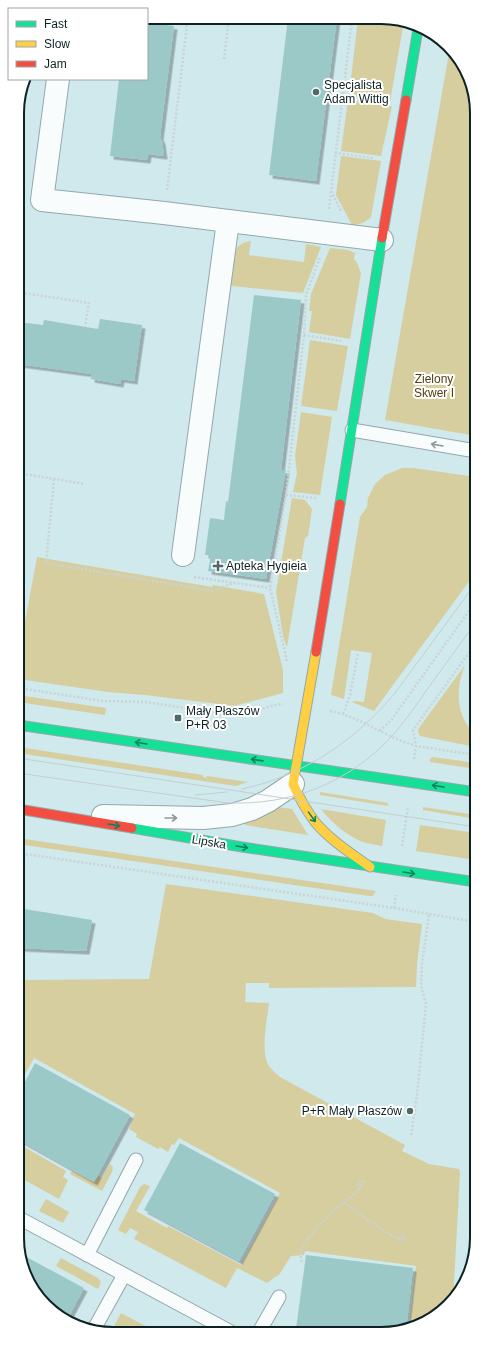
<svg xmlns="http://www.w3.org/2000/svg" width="494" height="1351" viewBox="0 0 494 1351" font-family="Arial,sans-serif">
<defs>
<filter id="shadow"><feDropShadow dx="3.5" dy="3.5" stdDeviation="0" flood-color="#0004"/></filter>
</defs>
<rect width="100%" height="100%" fill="#cfe9ed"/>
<g fill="#d6ce9f">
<path d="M358,19H400L404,21L390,102L349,96Z"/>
<path d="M450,47L475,94L476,436L385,420Z"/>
<path d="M348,100L392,106L381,156L341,151Z"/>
<path d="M341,156L381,161L371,217C366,222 359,225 352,225L336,195Z"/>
<path d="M251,241L249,255L304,262L306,244L321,247L303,293L231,286L235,251C239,244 244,242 251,241Z"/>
<path d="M330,248L348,250L355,253L354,259L357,263L361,273L350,339L309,332L312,311H309L311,294Z"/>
<path d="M310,340L348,346L337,411L301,406Z"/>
<path d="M301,412L332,417L320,495L293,492L297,473L295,456Z"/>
<path d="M402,468H413L476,477V572L374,711L352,702L354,701L364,702L372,653L351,650L344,699L331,695L360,517L367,507L368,498L375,484L385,475Z"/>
<path d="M292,498L305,500L312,509L308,536L305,538L287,647L283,636L276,592Z"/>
<path d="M37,557L212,587L213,585L264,594L283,670V693L234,706L145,695L108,692L18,679V638H22Z"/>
<path d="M465,665C455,689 456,717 476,736V747L420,736L418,731L419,728Z"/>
<path d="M18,695L106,708L105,715L18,702Z"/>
<path d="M18,747L203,775V777L206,778L207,776L248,782L236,786L18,753Z"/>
<path d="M433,757L476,763V769L430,762V759Z"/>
<path d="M320,792L388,803V806L320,795Z"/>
<path d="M276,807L292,809L308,835L245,825V823L256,819Z"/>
<path d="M423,807L476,815V819L423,810Z"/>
<path d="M321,809L386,820L382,846C377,845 371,844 366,843C349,838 332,823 321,809Z"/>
<path d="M420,825L476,833V860L416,851Z"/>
<path d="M18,838L376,891L373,896H369L18,844Z"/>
<path d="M166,884L373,913L385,919L422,924L417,964L416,987L269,988V983H246L245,1002L269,1003C267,1020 260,1051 269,1066C272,1070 276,1074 280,1077L405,1145L402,1151L429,1164L459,1169L460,1173L453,1301L429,1321L409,1329L416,1266L305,1251L304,1255L291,1256L279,1275L275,1277L267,1283L237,1268L226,1288L134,1239L138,1232L130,1228L126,1234L118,1230L140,1187L144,1184L150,1186L136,1211L167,1228L168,1226L241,1265L280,1193L179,1138L174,1145L172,1144L168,1152L160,1147L158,1149L136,1137L137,1134L129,1129L135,1114L34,1058L19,1085L18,980L149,979Z"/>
<path d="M19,1144L66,1171L63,1177L68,1180L59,1199L19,1177Z"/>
<path d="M110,1164L113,1167L112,1172L102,1191L70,1174L72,1171L94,1182L98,1176L102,1178Z"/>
<path d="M46,1199L69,1212L63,1223L39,1211Z"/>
<path d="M61,1258L98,1278L101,1282L98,1289L56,1266Z"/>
<path d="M121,1313L157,1332H111Z"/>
</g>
<g fill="#9bc9c8" filter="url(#shadow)">
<path d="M288,18H337L316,181L269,175Z"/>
<path d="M147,22L174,26L160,137L162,141L164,156L148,154L147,160L110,156L119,79H147Z"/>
<path d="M254,295L301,300L281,470H286L266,579L208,571L211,555H205L210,518L224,520L226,501L228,502Z"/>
<path d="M100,319L142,325L134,381L121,379L120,384L91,379L92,374L18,364V322L43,325L44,320L98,329Z"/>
<path d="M18,908L92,920L86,951L18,948Z"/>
<path d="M35,1063L130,1115L94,1182L19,1140V1093Z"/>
<path d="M180,1143L275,1194L239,1261L144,1210Z"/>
<path d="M19,1253L84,1288L68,1318L45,1306L19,1257Z"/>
<path d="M306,1255L413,1268L406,1330L400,1332H317L296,1329Z"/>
</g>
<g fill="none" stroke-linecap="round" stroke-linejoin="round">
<g stroke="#93a8aa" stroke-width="15">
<g id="lane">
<path d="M352,430L476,451"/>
<path d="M19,1218L231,1332"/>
<path d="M87,1255L136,1160"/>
<path d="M93,1331L124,1275"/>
<path d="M259,1332L279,1297"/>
</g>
</g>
<g stroke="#93a8aa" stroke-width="24">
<g id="street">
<path d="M58,79L42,200L164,213L382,240"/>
<path d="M183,555L228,221"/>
<path d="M103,816L203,818L232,815L252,809L268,801L293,784"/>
</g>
</g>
<g stroke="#93a8aa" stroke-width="11">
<g id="fast">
<path d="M406,100L418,29"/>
<path d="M340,504L382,238"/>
<path d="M18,725L476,792"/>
<path d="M132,828L242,847L476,882"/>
</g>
</g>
<g stroke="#93a8aa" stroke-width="11">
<path id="slow" d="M316,652L293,784C299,797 306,810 315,822C330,840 351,853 370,867"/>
</g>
<g stroke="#93a8aa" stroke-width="11">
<g id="jam">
<path d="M382,238L406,100"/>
<path d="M316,652L340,504"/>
<path d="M18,809L132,828"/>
</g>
</g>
<g stroke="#cbd3d4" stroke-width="2.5" stroke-dasharray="2 2" stroke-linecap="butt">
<path d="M224,59L229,18"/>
<path d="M342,97L381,103"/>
<path d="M335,153L373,158"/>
<path d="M167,190L188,17"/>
<path d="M331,191L341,211"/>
<path d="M329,209L352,19"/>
<path d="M17,292L89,303L85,327"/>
<path d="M304,335L341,341"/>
<path d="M18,473L85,484"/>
<path d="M54,479L46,563L213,591L233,583"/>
<path d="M286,495L315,498V500"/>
<path d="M194,577L270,588"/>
<path d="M287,661L270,588L286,495L304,335L306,295L320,257"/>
<path d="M18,688L103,701L146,702L237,716C253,714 267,705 283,704"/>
<path d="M330,711L343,714L362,722L396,739L416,746L476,755"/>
<path d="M343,714L350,695L358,653"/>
<path d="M380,731L392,719L476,601"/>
<path d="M414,759L416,746L413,730L476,643"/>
<path d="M402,846L408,806"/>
<path d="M18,853L394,908L476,922"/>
<path d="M394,908L396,895"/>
<path d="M411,1135L417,1095L426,1004L421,986L422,964L429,914"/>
<path d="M344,1202C356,1211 391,1239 404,1240L405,1238L402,1236L399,1239"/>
<path d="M302,1262C301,1258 300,1255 301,1250C306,1239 327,1216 337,1208C345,1201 360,1192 363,1182L360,1181L358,1182V1184L360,1188"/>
</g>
<use href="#lane" stroke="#f8fcfc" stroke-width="13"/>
<use href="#street" stroke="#f8fcfc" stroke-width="22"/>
<use href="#fast" stroke="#16e098" stroke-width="9"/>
<use href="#slow" stroke="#ffcf43" stroke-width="9"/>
<use href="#jam" stroke="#f24e42" stroke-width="9"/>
<g stroke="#c6cecf" stroke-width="1">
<path d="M18,758L476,827"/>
<path d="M18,773L228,803C291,805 347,784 391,737C404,723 415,707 426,691C443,668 459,645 476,622"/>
<path d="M242,789C303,776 355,741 395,693L476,583"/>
<path d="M195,795L227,792"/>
</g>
</g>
<defs><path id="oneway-shaft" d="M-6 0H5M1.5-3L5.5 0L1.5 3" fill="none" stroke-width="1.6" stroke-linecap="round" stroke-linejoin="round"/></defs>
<g stroke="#8f999a">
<use href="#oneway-shaft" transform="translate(437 445) rotate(-170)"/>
<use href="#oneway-shaft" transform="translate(171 818)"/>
</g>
<g stroke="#12805e">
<use href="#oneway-shaft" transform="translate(141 743) rotate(-171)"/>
<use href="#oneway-shaft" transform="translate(257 760) rotate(-172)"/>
<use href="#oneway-shaft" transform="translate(438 786) rotate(-171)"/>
<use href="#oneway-shaft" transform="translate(312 817) rotate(54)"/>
<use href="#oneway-shaft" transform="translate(114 825) rotate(10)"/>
<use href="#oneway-shaft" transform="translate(242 847) rotate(9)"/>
<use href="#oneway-shaft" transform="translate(409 873) rotate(9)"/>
</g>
<g fill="#52676a" stroke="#fff" stroke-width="1.5">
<circle cx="316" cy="92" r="4"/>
<path d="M216 560h4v4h4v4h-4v4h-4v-4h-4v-4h4z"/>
<rect x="174" y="714" width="8" height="8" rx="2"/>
<circle cx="410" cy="1111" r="4"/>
</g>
<g text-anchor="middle" stroke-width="4" stroke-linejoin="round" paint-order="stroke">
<g font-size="12" fill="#0e2123" stroke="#fff" text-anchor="start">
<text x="324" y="89">Specjalista<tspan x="324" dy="14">Adam Wittig</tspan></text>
<text x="226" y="570">Apteka Hygieia</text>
<text x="186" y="715">Mały Płaszów<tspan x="186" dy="14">P+R 03</tspan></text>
<text x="402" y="1115" text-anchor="end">P+R Mały Płaszów</text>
</g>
<g font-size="12" fill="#524011" stroke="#fff">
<text x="434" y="383">Zielony<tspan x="434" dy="14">Skwer I</tspan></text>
</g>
<g font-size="12" fill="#0e2123" stroke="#fff">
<text transform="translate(209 842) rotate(10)" y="4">Lipska</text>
</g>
</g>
<path d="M0 0H494V1351H0ZM113 24H381A89 89 0 0 1 470 113V1238A89 89 0 0 1 381 1327H113A89 89 0 0 1 24 1238V113A89 89 0 0 1 113 24Z" fill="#fff" fill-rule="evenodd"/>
<path fill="none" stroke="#0e2123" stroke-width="2" d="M113 24H381A89 89 0 0 1 470 113V1238A89 89 0 0 1 381 1327H113A89 89 0 0 1 24 1238V113A89 89 0 0 1 113 24Z"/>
<rect x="8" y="8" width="140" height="72" fill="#ffffff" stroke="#9fa6a7"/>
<rect x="16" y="21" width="20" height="6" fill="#16e098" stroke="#9fa6a7"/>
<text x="44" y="28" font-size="12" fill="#0e2123">Fast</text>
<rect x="16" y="41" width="20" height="6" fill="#ffcf43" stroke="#9fa6a7"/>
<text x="44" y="48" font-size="12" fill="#0e2123">Slow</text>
<rect x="16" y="61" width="20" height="6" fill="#f24e42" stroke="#9fa6a7"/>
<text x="44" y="68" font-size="12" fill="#0e2123">Jam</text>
</svg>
